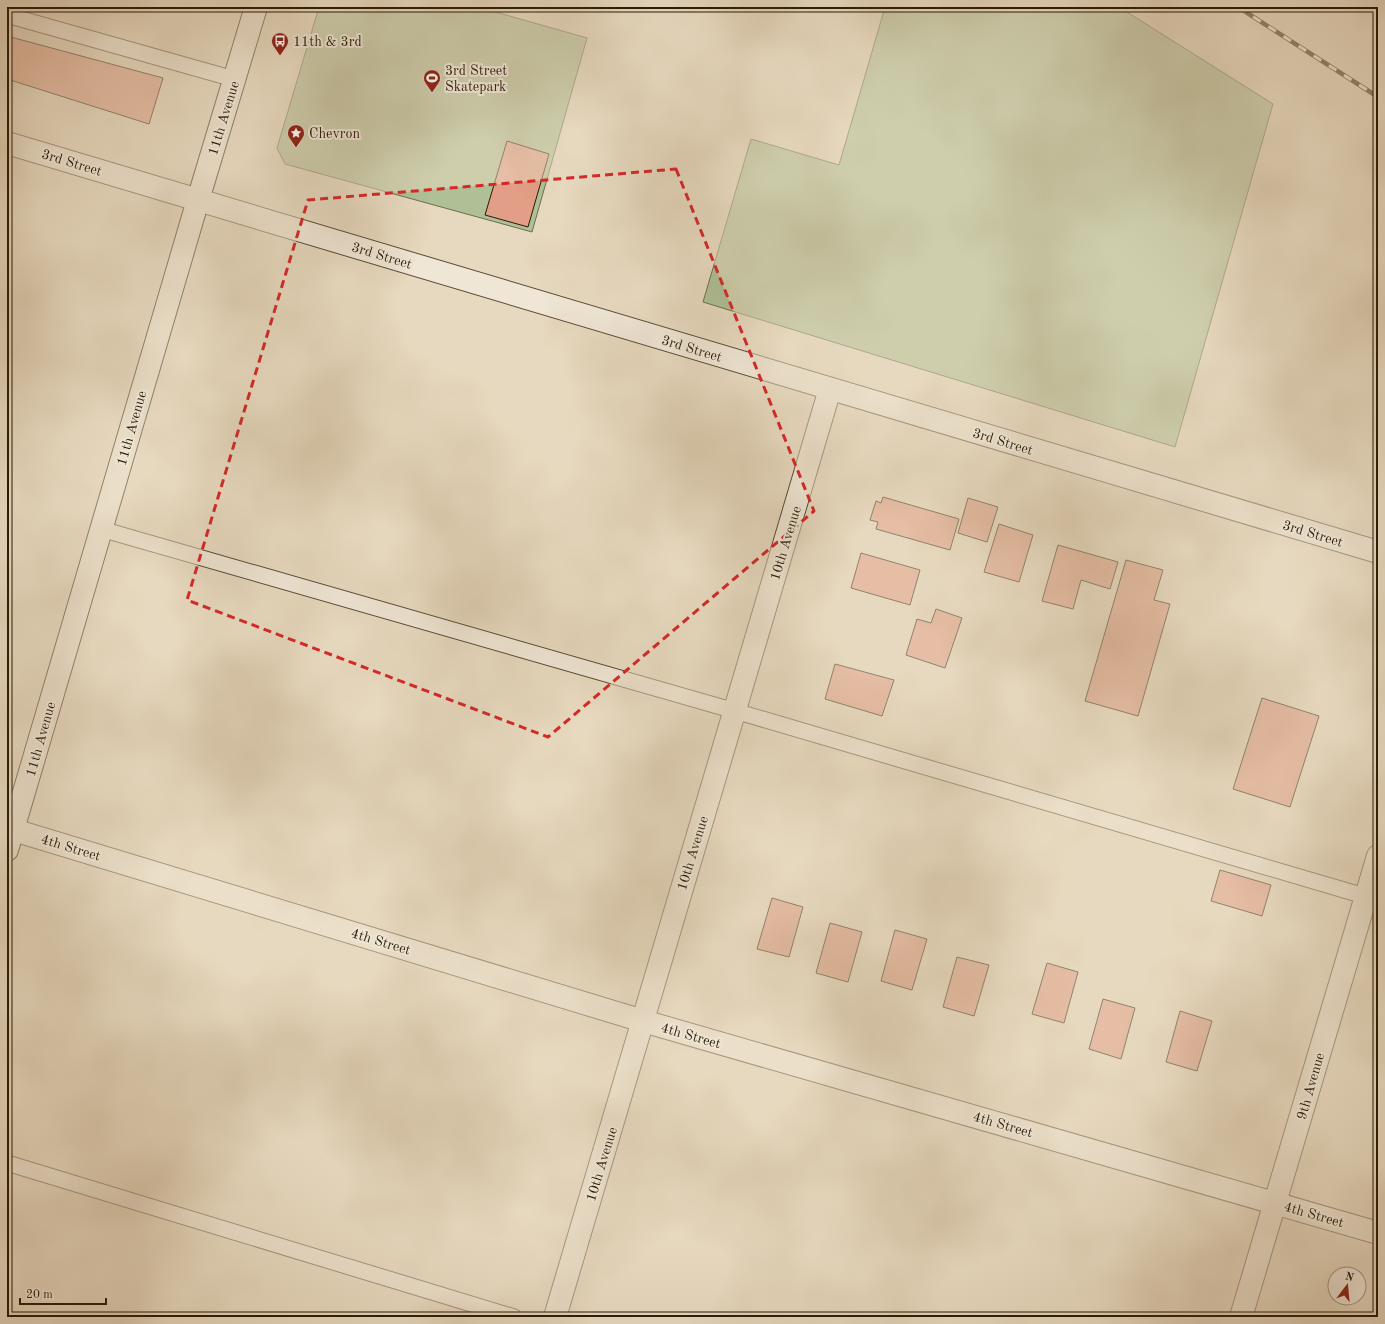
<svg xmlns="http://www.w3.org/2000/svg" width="1385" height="1324" viewBox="0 0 1385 1324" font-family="'Old Standard TT',serif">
<rect width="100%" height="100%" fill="#e7d9bf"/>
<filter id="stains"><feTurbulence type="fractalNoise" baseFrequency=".005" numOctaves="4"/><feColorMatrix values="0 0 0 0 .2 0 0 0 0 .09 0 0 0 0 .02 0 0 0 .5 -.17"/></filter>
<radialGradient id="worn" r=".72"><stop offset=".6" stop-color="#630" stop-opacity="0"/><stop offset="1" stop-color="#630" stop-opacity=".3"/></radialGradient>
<g fill="#afc097" stroke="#6c6e4e">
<path d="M319,7H478L587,38L532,232L285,164L277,148Z"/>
<path d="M885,7H1119L1273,104L1175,447L703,302L751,139L839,165Z"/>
</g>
<g fill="#e29e86" stroke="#291b06">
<path d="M7,36L163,78L149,124L7,79Z"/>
<path d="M507,141L549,154L528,227L485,215Z"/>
<path d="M883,497L959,519L950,550L876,529L878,522L870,520L876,501L881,503Z"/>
<path d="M968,498L998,507L987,542L958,533Z"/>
<path d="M999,524L1033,535L1019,582L984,572Z"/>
<path d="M1058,545L1118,562L1110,589L1081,580L1073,609L1042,601Z"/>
<path d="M861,553L920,570L910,605L851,588Z"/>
<path d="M1126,560L1163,570L1154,600L1170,604L1138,716L1085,701Z"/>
<path d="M936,609L962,618L945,668L906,655L917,619L931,623Z"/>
<path d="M835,664L894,680L882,716L825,699Z"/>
<path d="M1262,698L1319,716L1290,807L1233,789Z"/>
<path d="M1220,870L1271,885L1262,916L1211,901Z"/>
<path d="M772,898L803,907L789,957L757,949Z"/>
<path d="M830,923L862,932L848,982L816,973Z"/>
<path d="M895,930L927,939L912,990L881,981Z"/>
<path d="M957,957L989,965L974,1016L943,1007Z"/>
<path d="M1047,963L1078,972L1064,1023L1032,1014Z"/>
<path d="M1103,999L1135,1008L1121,1059L1089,1049Z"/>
<path d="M1180,1011L1212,1021L1197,1071L1166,1062Z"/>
</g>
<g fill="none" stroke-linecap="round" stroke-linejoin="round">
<g stroke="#584a34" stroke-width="17">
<g id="service">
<path d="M7,15L234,79"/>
<path d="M101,529L735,711L1378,900"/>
<path d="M7,1163L514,1317"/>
</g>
</g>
<g stroke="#584a34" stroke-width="24">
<g id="minor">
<path d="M7,143L1378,552"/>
<path d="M7,828L643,1021L1378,1233"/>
<path d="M555,1317L830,389"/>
</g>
</g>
<g stroke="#584a34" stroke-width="24">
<path id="tertiary" d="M1241,1317L1378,856"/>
</g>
<g stroke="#291b06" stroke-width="24">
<path id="secondary" d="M7,850L198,200L256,7"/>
</g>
<use href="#service" stroke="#efe6d5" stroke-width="15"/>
<use href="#minor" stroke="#efe6d5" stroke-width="22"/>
<use href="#tertiary" stroke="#efe6d5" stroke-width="22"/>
<use href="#secondary" stroke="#efe6d5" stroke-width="22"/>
<g stroke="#291b06" stroke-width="4.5">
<path id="rail" d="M1238,7L1378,97"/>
</g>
<use href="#rail" stroke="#efe6d5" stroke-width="3" stroke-dasharray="9" stroke-linecap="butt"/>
</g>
<path d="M0 0H1385V1324H0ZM676,169L814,511L548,737L187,600L308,200Z" fill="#e7d9bf" fill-opacity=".55" fill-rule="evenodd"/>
<path fill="none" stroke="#d62828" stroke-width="3" stroke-dasharray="8 5" stroke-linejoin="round" d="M676,169L814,511L548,737L187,600L308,200Z"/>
<defs>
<g id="bus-pin" transform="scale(0.9)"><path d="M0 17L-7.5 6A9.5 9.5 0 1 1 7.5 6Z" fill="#8f2418" stroke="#efe6d5"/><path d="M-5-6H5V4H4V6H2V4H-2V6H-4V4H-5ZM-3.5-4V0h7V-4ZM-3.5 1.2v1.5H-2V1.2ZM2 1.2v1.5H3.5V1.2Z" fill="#fff"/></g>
<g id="stadium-pin" transform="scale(0.9)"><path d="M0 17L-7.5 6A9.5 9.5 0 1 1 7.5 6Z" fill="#8f2418" stroke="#efe6d5"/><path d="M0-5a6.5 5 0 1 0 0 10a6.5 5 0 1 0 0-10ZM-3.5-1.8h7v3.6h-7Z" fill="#fff"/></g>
<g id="sight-pin" transform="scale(0.9)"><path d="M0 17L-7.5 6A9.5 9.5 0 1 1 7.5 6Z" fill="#8f2418" stroke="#efe6d5"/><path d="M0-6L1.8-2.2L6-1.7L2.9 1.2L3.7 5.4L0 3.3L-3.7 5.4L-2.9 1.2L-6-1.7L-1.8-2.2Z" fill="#fff"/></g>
</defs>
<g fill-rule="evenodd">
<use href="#bus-pin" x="280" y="41"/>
<use href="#stadium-pin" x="432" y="78"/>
<use href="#sight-pin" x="296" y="133"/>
</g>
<g text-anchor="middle" stroke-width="4" stroke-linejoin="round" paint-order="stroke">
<g font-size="14" fill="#291b06" stroke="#efe6d5" text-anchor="start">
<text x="293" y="46">11th &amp; 3rd</text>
<text x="445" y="75">3rd Street<tspan x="445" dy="16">Skatepark</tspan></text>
<text x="309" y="138">Chevron</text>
</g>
<g font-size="14" fill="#291b06" stroke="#efe6d5">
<text transform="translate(223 118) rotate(-73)" y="5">11th Avenue</text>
<text transform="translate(72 162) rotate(17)" y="5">3rd Street</text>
<text transform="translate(382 255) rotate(17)" y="5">3rd Street</text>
<text transform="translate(692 348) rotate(17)" y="5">3rd Street</text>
<text transform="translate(131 428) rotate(-74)" y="5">11th Avenue</text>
<text transform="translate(1003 441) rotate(17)" y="5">3rd Street</text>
<text transform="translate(1313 533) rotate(17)" y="5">3rd Street</text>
<text transform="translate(785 543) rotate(-73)" y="5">10th Avenue</text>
<text transform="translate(40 739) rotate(-74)" y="5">11th Avenue</text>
<text transform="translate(71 847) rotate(17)" y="5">4th Street</text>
<text transform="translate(692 853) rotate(-73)" y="5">10th Avenue</text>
<text transform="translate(381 941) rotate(17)" y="5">4th Street</text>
<text transform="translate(691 1035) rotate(16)" y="5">4th Street</text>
<text transform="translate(1310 1086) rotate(-74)" y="5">9th Avenue</text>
<text transform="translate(1003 1124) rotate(16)" y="5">4th Street</text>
<text transform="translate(601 1164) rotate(-73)" y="5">10th Avenue</text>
<text transform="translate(1314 1214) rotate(16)" y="5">4th Street</text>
</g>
</g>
<rect width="1385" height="1324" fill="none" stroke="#e7d9bf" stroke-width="24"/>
<rect x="8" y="8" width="1369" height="1308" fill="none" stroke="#291b06" stroke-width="2"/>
<rect x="12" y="12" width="1361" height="1300" fill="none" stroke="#291b06"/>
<g transform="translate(1347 1286) rotate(16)"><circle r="19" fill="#efe6d5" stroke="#a09582"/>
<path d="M0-3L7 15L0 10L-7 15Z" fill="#8f2418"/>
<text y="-6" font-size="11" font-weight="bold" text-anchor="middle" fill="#291b06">N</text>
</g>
<path d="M20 1298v6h86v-6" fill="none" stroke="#291b06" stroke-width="2"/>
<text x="26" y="1298" font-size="12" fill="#291b06" stroke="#efe6d5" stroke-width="3" paint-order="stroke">20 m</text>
<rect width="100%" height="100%" filter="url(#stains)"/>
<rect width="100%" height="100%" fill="url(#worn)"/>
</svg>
